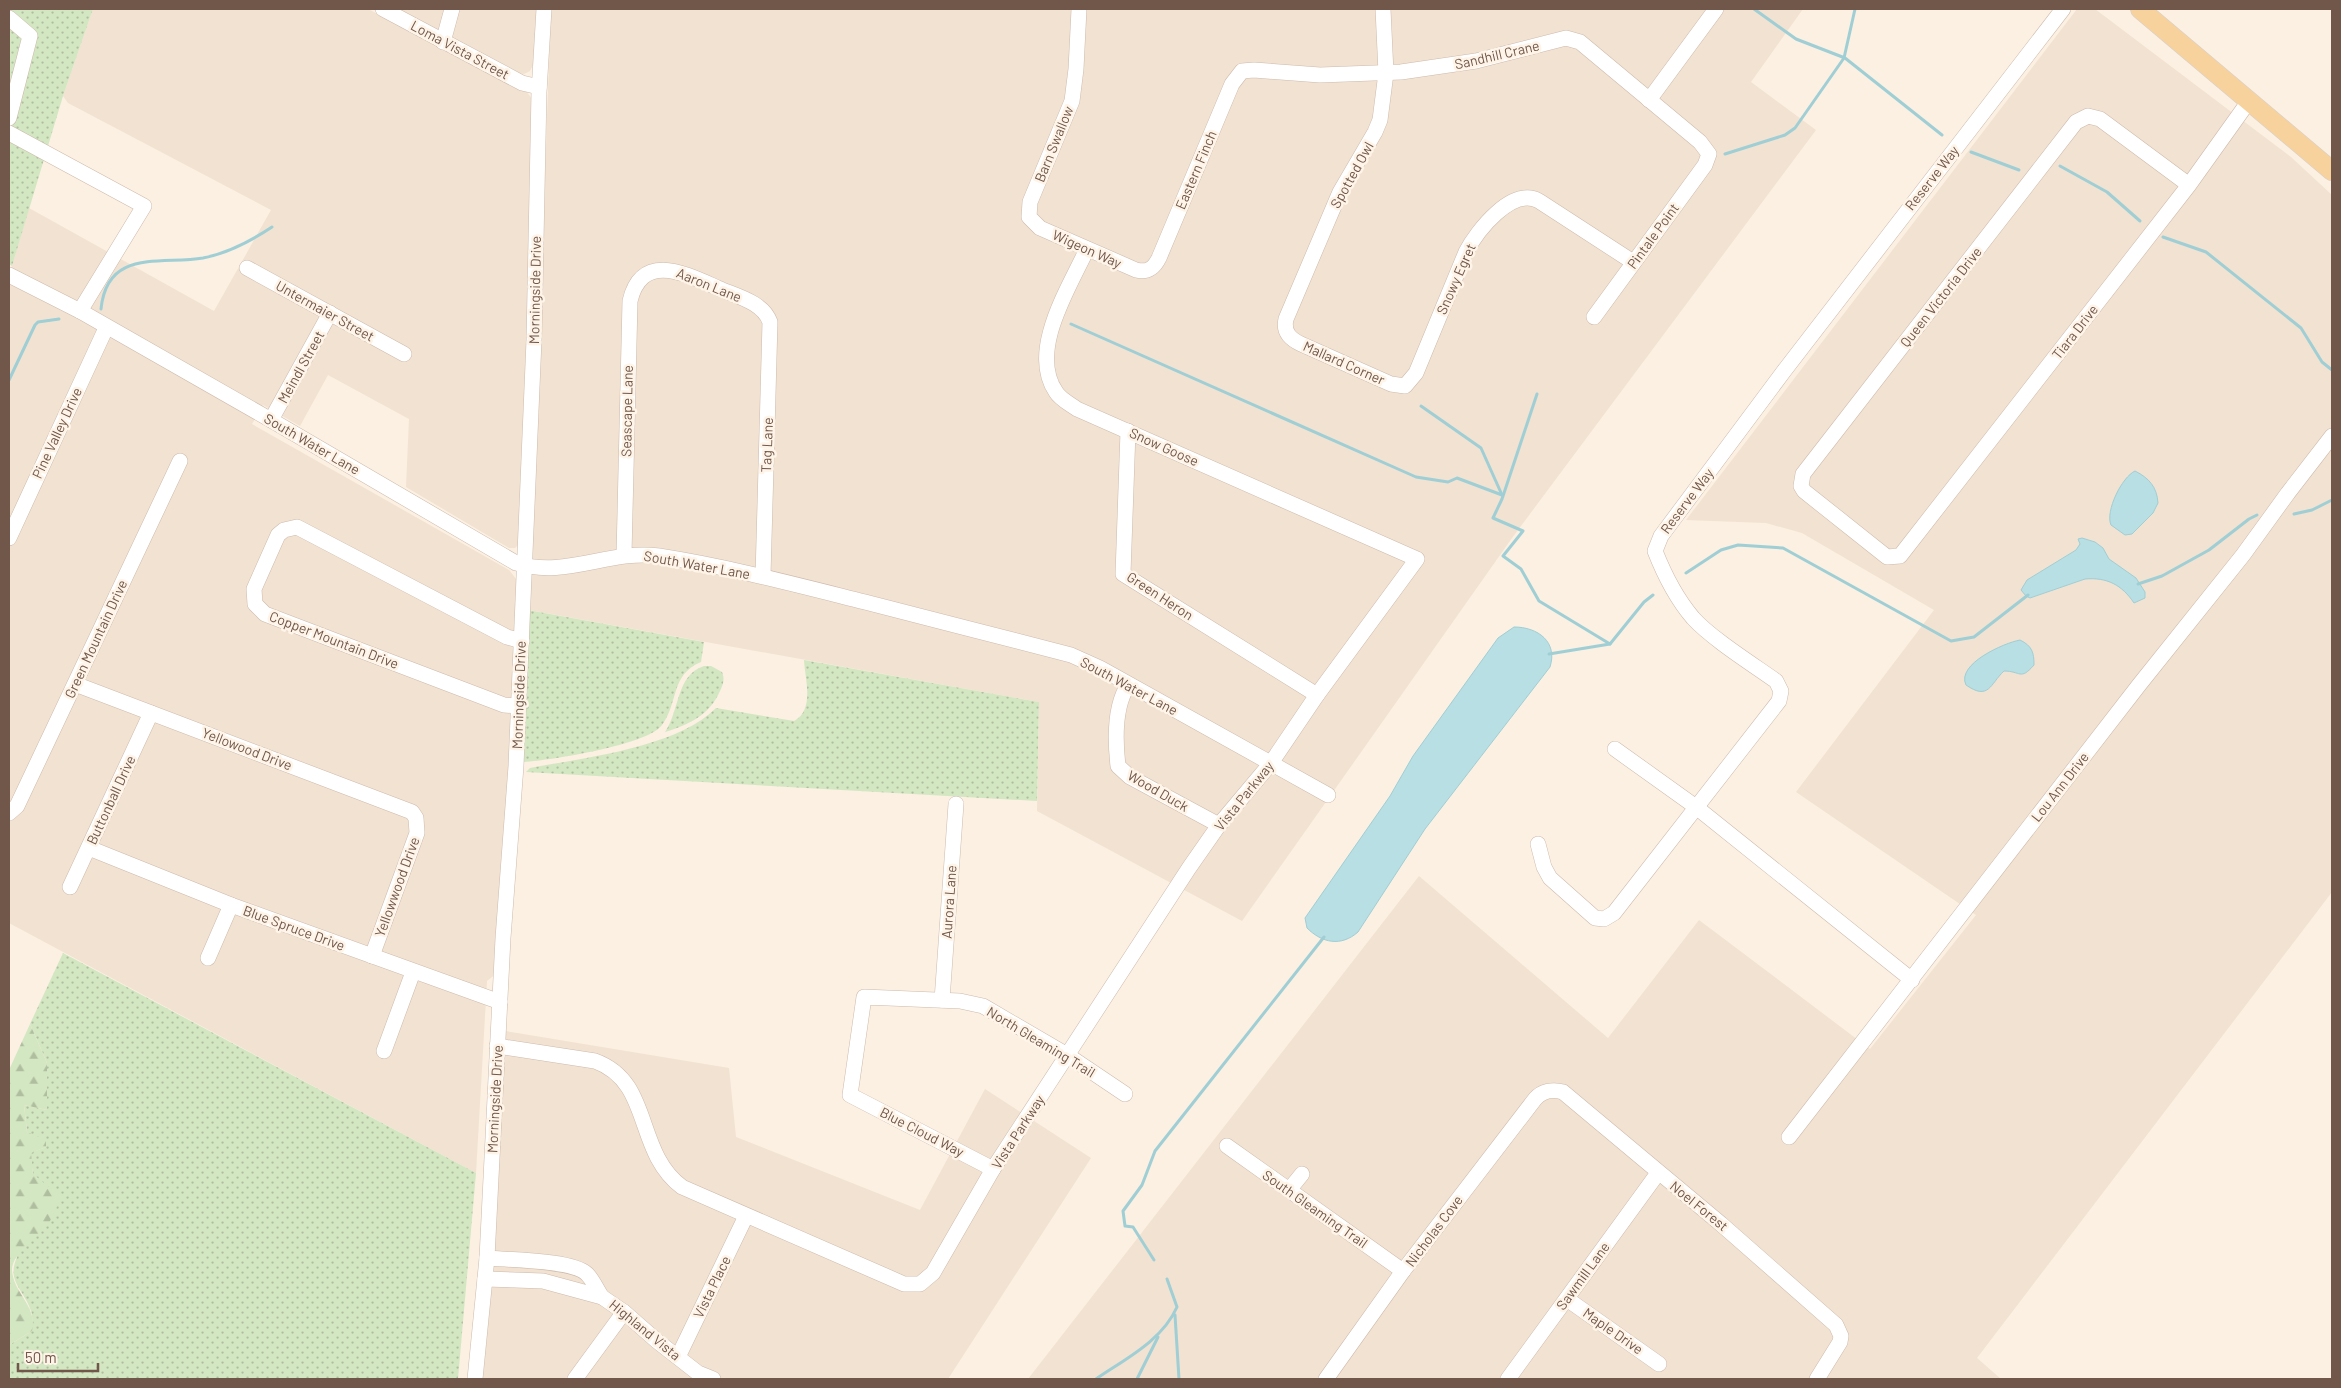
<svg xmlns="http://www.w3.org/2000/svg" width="2341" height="1388" viewBox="0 0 2341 1388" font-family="Barlow,sans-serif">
<defs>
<pattern id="grass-dots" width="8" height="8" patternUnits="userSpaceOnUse" patternTransform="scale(1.25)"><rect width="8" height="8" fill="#d3e7c2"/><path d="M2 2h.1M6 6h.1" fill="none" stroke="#b0bea0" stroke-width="1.8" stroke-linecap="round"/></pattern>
<pattern id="forest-firs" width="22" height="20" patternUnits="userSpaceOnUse" patternTransform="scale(1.25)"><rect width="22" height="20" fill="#d3e7c2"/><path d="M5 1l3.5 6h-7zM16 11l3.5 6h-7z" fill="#b0bea0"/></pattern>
</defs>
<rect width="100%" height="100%" fill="#fbf0e2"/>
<g fill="#f2e2d1">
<path d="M93,9H368L525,90L534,101L535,108L519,544L515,548H509L406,487L409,419L328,375L300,426L263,405L252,424L509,570L517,580L519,587L497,973L487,981L476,1173L9,923V276L29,208L214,311L271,210L68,103L63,96Z"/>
<path d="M398,9H538L537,47L533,65L530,71L524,74L518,73Z"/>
<path d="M551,9H1803L1751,82L1816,130L1512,538L1242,921L1037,811L1039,702L529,610Z"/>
<path d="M2077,9H2095L2291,157L2332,195V892L1977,1358L2001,1379H1028L1419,876L1608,1038L1699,920L1870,1049L1976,915L1796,792L1934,610L1802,533L1766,523L1686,520Z"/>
<path d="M499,1030L729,1068L736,1137L920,1210L985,1089L1091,1158L948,1379H475Z"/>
</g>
<g fill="url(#grass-dots)">
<path d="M9,9H93L63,96L12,266L9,264Z"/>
<path d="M528,610L704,642L701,662C670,675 679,702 662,725C648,745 551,760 524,762Z"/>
<path d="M804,660L1039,702L1037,801L526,772L530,768C584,758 678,747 716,708L794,721C815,710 805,679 804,660Z"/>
<path d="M704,666H711L722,672C725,679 723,685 720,691C710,715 688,725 665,732C680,710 676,675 704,666Z"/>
<path d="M63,953L476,1173L458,1379H9V1345L32,1331C32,1325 33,1317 31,1311C24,1289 6,1282 17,1257L33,1174L30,1153L46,1147L27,1132L24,1105L47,1110V1063L30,1024Z"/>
</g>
<path fill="url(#forest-firs)" d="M30,1024L47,1063V1110L24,1105L27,1132L46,1140V1147L31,1153L33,1174L61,1197C57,1205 54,1214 50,1221C40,1235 12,1253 12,1270C13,1293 38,1306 32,1331L9,1345V1070Z"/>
<g fill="#b8dfe3" stroke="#9fced5">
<path d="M2135,471C2149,478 2157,487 2158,503L2153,513L2132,534L2125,535L2111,525C2105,511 2122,477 2135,471Z"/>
<path d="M2082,538L2095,542L2103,548L2109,559L2136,578L2145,592V598L2134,603C2122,585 2107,577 2085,579L2030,598L2026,596L2021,590L2027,580L2076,550L2080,544L2078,539Z"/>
<path d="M1514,627C1538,627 1558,642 1550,667L1425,829L1358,932C1341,947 1322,943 1307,928L1305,918L1390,796L1413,756L1498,638Z"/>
<path d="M2020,640C2032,646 2034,652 2034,665C2020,681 2021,671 2004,671C1990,684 1989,701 1966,685C1956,664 2004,643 2020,640Z"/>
</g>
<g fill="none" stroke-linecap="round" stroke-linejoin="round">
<g stroke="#9fced5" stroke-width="3">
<path d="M1754,9L1796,39L1845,58L1942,135"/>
<path d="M1971,152L2019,170"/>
<path d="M1725,154L1785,135L1795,128L1844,58L1855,9"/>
<path d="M2060,166L2107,192L2140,221"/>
<path d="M2163,237L2206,252L2301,328L2322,362L2332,370"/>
<path d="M101,309C107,248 161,265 203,258C229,253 251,241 272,227"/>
<path d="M1071,324L1416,477L1448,482L1457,478L1502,495"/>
<path d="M9,380L35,325L38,322L59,319"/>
<path d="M1537,394L1502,499L1493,518L1523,531L1503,556L1521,569L1539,601L1610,644L1644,602L1653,595"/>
<path d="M1421,406L1481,448L1502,495"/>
<path d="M2294,514L2312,510L2332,500"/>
<path d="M1686,573L1721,550L1738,545L1783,548L1951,641L1974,637L2028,595"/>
<path d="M2138,584L2162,576L2209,550L2249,519L2257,515"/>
<path d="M1549,654L1610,644"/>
<path d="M1154,1260L1133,1227L1125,1226L1123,1211L1142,1185L1155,1151L1324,937"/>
<path d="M1175,1315L1179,1379"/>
<path d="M1096,1379C1125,1359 1162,1341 1177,1307L1167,1279"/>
<path d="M1137,1379L1158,1337"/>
</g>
<g stroke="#cebaac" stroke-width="16">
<g id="minor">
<path d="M383,9L522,83L539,87"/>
<path d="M1079,9L1076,69L1072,101L1030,202L1029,217L1040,228L1136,270C1148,273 1154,268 1159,258L1232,84L1242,71L1254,70L1320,75L1401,72L1476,61L1566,38L1580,42L1700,142L1709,154L1705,165L1594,317"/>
<path d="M1383,9L1386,73L1380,120L1375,132L1340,192L1286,319C1283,332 1290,339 1301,344L1391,384L1405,386L1416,373L1466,252C1477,231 1512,186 1539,201L1633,262"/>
<path d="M9,18L30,36L9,118"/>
<path d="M443,42L452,9"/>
<path d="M1649,100L1716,9"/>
<path d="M9,133L144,206L80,311"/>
<path d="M2189,185L2100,119L2088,116L2076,122L1803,474L1801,486L1804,491L1887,557L1900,556L2189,185L2249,101"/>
<path d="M247,268L404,354"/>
<path d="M9,275L80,311L271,420L516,563C564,579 611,549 659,556C729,567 797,585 865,602C934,620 1002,637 1071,655L1100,668L1328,795"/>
<path d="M271,420L330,313"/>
<path d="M1128,431L1123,574L1317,695"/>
<path d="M9,538L106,328"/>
<path d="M624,555L630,301C642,251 686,274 718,288C736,296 763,302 770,322L763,576"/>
<path d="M75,684L412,812L416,818L417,833L372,956"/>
<path d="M1128,685C1114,707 1115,740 1118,766L1130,777L1219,825"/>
<path d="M518,706L504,705L265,614L255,604L254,589L278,535L284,530L297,527L507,637L522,641"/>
<path d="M1615,749L1696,807L1912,980"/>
<path d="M9,813L17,806L180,461"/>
<path d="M1538,844L1544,867L1550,878L1595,918L1604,919L1614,913L1779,701L1781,691L1776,681C1752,664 1711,638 1693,618C1676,598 1664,574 1655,551L1661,536L1784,371L2063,9"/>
<path d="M89,848L231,905L500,1002"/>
<path d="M70,887L151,713"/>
<path d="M208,958L231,905"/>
<path d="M942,1000L956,804"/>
<path d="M497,1046L595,1061C653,1082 634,1151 682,1187L904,1284H920L933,1273L993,1169L1189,868L1219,825L1271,763L1317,695L1417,559L1077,409C1070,404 1060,399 1056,392C1028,351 1069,288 1087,249"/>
<path d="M384,1051L413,972"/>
<path d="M1789,1137L2139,685L2243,555L2288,493L2332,436"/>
<path d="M1227,1146L1403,1271"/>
<path d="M993,1169L850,1095L864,997L960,1001L983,1006L1067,1055L1125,1094"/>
<path d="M1289,1190L1302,1174"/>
<path d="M487,1258C508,1260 573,1260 587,1274C593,1280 597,1290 602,1297"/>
<path d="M485,1279L543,1281L602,1297L624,1312L657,1341L698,1373L713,1379"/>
<path d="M1567,1299L1659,1364"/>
<path d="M678,1357L746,1216"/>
<path d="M475,1379L487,1258L503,938L516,766L534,340L539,92L544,9"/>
<path d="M575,1379L624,1312"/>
<path d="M1326,1379L1403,1271L1535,1099C1542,1091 1553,1089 1563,1092L1721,1224L1836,1325L1841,1336L1840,1342L1817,1379"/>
<path d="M1508,1379L1658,1173"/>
</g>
</g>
<g stroke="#d7d0cc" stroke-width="20">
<path id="major" d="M2140,9L2332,171"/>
</g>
<use href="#minor" stroke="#fff" stroke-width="15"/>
<use href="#major" stroke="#f7d29d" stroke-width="19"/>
</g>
<g text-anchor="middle" stroke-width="5" stroke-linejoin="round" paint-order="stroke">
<g font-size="14" fill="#71564a" stroke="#fef4e8">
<text transform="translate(460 50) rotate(28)" y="5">Loma Vista Street</text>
<text transform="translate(1497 55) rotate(-13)" y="5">Sandhill Crane</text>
<text transform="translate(1054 144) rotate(-68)" y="5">Barn Swallow</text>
<text transform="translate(1196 170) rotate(-67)" y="5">Eastern Finch</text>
<text transform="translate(1352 175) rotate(-61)" y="5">Spotted Owl</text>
<text transform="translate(1932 178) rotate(-52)" y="5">Reserve Way</text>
<text transform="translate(1653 236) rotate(-54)" y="5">Pintale Point</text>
<text transform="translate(1087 249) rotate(24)" y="5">Wigeon Way</text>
<text transform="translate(1456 279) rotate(-66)" y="5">Snowy Egret</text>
<text transform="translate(709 285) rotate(22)" y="5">Aaron Lane</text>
<text transform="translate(535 290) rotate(-89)" y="5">Morningside Drive</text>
<text transform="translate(1941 297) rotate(-52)" y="5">Queen Victoria Drive</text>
<text transform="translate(325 311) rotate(29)" y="5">Untermaier Street</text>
<text transform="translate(2075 332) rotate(-52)" y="5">Tiara Drive</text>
<text transform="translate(1344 363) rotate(24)" y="5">Mallard Corner</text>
<text transform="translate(301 367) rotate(-61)" y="5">Meindl Street</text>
<text transform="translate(627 411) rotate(-89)" y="5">Seascape Lane</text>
<text transform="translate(57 433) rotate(-65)" y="5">Pine Valley Drive</text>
<text transform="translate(312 444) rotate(30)" y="5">South Water Lane</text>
<text transform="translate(767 445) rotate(-88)" y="5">Tag Lane</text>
<text transform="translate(1164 447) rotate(24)" y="5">Snow Goose</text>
<text transform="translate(1687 501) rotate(-53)" y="5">Reserve Way</text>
<text transform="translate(697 565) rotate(10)" y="5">South Water Lane</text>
<text transform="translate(1160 596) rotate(33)" y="5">Green Heron</text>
<text transform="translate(96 639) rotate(-65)" y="5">Green Mountain Drive</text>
<text transform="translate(334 640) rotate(21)" y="5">Copper Mountain Drive</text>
<text transform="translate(1129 686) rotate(28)" y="5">South Water Lane</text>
<text transform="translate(519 695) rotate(-88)" y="5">Morningside Drive</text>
<text transform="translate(247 749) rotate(21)" y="5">Yellowood Drive</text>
<text transform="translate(2060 787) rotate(-52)" y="5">Lou Ann Drive</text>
<text transform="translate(1158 791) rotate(30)" y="5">Wood Duck</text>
<text transform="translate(1244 796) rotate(-51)" y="5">Vista Parkway</text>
<text transform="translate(111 800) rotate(-65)" y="5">Buttonball Drive</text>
<text transform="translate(397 887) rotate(-70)" y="5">Yellowwood Drive</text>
<text transform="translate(949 902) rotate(-86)" y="5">Aurora Lane</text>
<text transform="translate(294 928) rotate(20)" y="5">Blue Spruce Drive</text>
<text transform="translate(1041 1042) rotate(31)" y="5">North Gleaming Trail</text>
<text transform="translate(495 1099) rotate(-87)" y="5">Morningside Drive</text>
<text transform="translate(922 1132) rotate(27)" y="5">Blue Cloud Way</text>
<text transform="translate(1018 1132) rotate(-57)" y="5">Vista Parkway</text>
<text transform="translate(1699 1206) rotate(39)" y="5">Noel Forest</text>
<text transform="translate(1315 1209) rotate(35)" y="5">South Gleaming Trail</text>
<text transform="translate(1434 1231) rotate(-53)" y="5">Nicholas Cove</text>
<text transform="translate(1583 1276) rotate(-54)" y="5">Sawmill Lane</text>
<text transform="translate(712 1287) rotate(-64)" y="5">Vista Place</text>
<text transform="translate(645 1330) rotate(39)" y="5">Highland Vista</text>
<text transform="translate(1613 1331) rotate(35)" y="5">Maple Drive</text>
</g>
</g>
<rect width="2341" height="1388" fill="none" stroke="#71564a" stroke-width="20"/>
<path d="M18 1363v8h80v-8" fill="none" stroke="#71564a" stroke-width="2.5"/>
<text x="25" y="1363" font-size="15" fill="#71564a" stroke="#fef4e8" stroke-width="4" paint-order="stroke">50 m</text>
</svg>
